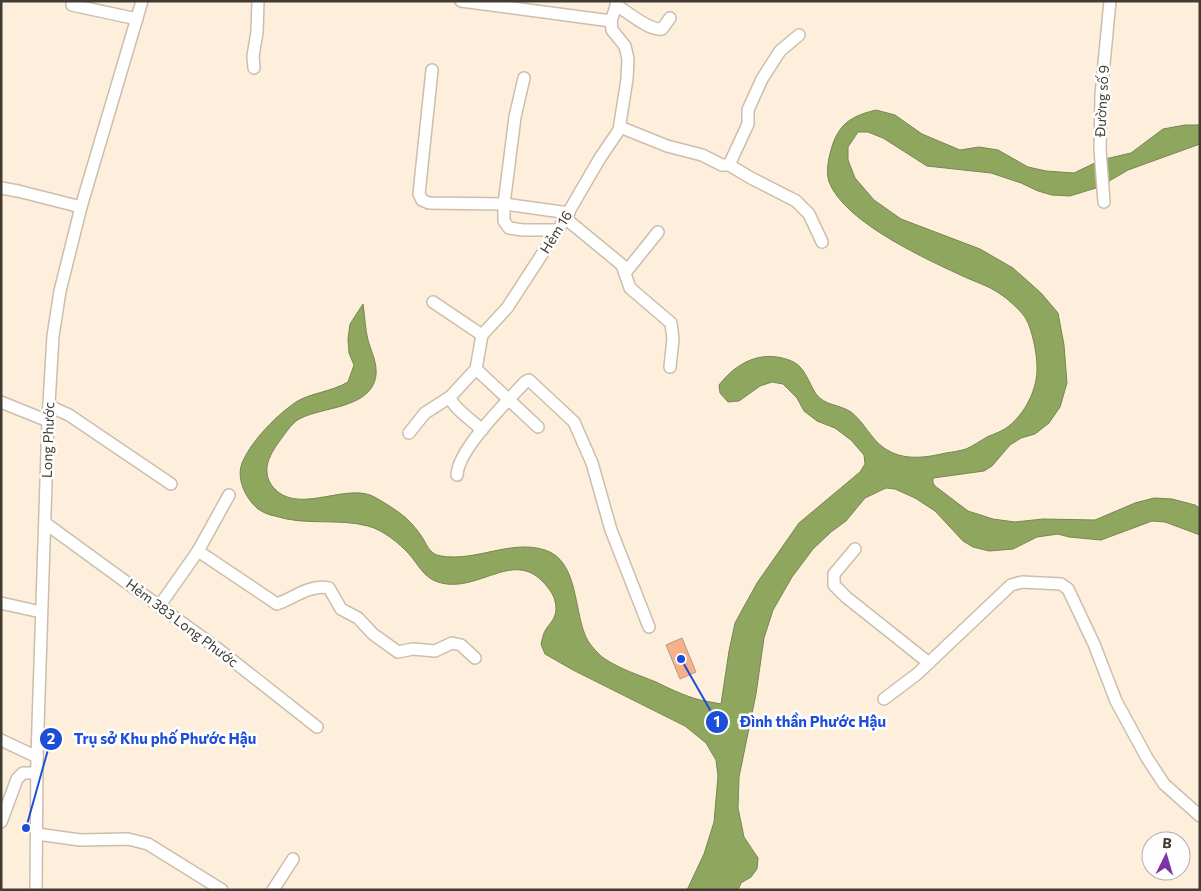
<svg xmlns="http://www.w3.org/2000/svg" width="1201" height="891" viewBox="0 0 1201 891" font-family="Commissioner,sans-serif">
<rect width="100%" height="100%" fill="#feefdc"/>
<path fill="#8fa65f" stroke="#778652" d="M876,110L895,115L922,134L960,150L979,147L998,150L1028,167L1046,171L1074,173L1101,160L1131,153L1163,129L1185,125H1200V144L1128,170L1099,187L1070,196L1052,195L1038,191L1021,183L991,173L927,166L883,138L868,132H858L848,147V160L855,178L874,200L901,219L980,249L1013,268L1041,293L1058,313L1064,345L1067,383L1060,407L1049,423L1035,434L1021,438L1010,445L992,466L984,471L933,478V483L935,486L968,511L993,519L1015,522L1043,519L1095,520L1135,503L1154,498L1172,499L1195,505L1200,508V535L1165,522L1152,521L1101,540L1069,537L1058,534L1037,537L1013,549L989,551L973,547L963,541L935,511L915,498L895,489L886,488L865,498L846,521L831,532L813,549L792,577L773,610L764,638L756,694L739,777L738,808L744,837L758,858L757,869L751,877L741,883L738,890H687L704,854L714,822L718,776L716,760L706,743L685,726L573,670L545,654L541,644C542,640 543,636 544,633C548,624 555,621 556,610C556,598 552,592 544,583C513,548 477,595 438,582C424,578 418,564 409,554C399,543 383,530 368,526C338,518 305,526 275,516C269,515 262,512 258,509C245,498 235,477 243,461C252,440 277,415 296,402C310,393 331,392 348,382L354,365L349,353L348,339L350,324L363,304C365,316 365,329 368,340C372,354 380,368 374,383C363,410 316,407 296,421C288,428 282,438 276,446C271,454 266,463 267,472C267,478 270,483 273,487C296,515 341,485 370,495C376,497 396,510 401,514C408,519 415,527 420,534C427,543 428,554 441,556C476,562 511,539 545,550C580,561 573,615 588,641C592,647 599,655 605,659C620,669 639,675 656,682C668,688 681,694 693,698C702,701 712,702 721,704L729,651L735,623L757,583L799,523L860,472L865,464L864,455L851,440L835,428L817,421L804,411L797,398L783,384L772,382L760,386L739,401L728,402L720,393L719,385C737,362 761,350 789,360C805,365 808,382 816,394C825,406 839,404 851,412C864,422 871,439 884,448C903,461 924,458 946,453C952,452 960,451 966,449C973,446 980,441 987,437C994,434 1003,431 1009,426C1026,412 1038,388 1037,366C1037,354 1032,329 1026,319C1023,313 1009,300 1003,296C993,288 979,283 967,278C928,260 845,223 829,182C826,172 828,160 831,150C838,124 851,116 876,110Z"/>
<path fill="#f8b088" stroke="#ae998e" d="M682,638L696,672L680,679L666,645Z"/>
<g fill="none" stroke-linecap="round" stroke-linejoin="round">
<g stroke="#ccbeac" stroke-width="14">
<g id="minor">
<path d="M461,1L611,21"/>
<path d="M72,5L137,19"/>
<path d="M616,5C628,12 649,31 662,29L670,18"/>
<path d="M254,68L253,56L257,32L258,1"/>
<path d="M432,70L419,194L422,200L429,203L504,204L569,213"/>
<path d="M524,78L515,117L504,204V221L509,228L523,230H558"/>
<path d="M620,127L667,146L702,155L722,165H729L748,124V110L762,79L780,51L799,35"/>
<path d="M729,165L751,178L796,201L809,214L822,242"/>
<path d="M1,188L18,191L81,207"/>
<path d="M1104,202L1100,149L1101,95L1110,1"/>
<path d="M565,218L622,265L630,288L671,323L673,339L670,367"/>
<path d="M625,273L658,232"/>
<path d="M433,302L482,335"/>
<path d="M476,369L538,427"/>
<path d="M450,397C452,407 474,422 482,430"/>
<path d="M1,402L48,421"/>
<path d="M49,406L69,415L171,484"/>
<path d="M409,433L425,413L450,397L476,369L482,335L507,308L561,225L600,158L619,130L627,79L628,59L625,46L612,30L611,21L618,1"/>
<path d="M457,475C458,449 507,402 525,382L529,380L574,422L592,463L611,530L649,627"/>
<path d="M45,523L218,649L317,727"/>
<path d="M855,549L834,574V585L846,597L929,663"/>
<path d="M198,551L277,604C294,598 310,584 329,588L341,609L358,618L373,634L398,652L413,649L435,651L452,643L461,645L475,658"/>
<path d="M1,603L41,612"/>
<path d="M160,605L198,551L229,495"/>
<path d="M884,699L917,674L1011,585L1022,582L1061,584L1068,589L1094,644L1116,701L1147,758L1164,784L1200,816"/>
<path d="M1,740L37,757"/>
<path d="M1,822L17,779L23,773H37"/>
<path d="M37,834L80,840L128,839L148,844L222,890"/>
<path d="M36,890L37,757L48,421L53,336L60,291L81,207L142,1"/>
<path d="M273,890L293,859"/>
</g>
</g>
<use href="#minor" stroke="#fff" stroke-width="11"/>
</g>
<g text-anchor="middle" stroke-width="5" stroke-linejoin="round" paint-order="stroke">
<g font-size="14" fill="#403b33" stroke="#fefefe">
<text transform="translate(1102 101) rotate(-87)" y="5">Đường số 9</text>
<text transform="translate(556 232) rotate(-58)" y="5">Hẻm 16</text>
<text transform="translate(48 440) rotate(-88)" y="5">Long Phước</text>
<text transform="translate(182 623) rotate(37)" y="5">Hẻm 383 Long Phước</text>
</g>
</g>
<path fill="none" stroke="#1d4ed8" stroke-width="2" d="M681 659L717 722M26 828L51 739"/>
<g fill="#1d4ed8" stroke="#fefefe" stroke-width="2">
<circle cx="681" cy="659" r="5"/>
<circle cx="26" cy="828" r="5"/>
<circle cx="717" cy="722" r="12"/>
<circle cx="51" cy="739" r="12"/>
</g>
<g font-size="15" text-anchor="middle" font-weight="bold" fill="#fff">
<text x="717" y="727">1</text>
<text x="51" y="744">2</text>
</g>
<g font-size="15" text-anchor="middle" font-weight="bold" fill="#1d4ed8" stroke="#fefefe" stroke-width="5" stroke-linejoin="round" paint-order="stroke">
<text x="813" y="727">Đình thần Phước Hậu</text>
<text x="165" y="744">Trụ sở Khu phố Phước Hậu</text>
</g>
<rect width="1201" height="891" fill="none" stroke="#403b33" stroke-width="5"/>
<g transform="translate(1166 856) rotate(5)"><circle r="24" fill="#fefefe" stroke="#b2b0ad"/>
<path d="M0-4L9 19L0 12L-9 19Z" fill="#7d34a6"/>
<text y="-8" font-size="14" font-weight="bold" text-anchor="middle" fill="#403b33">B</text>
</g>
</svg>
